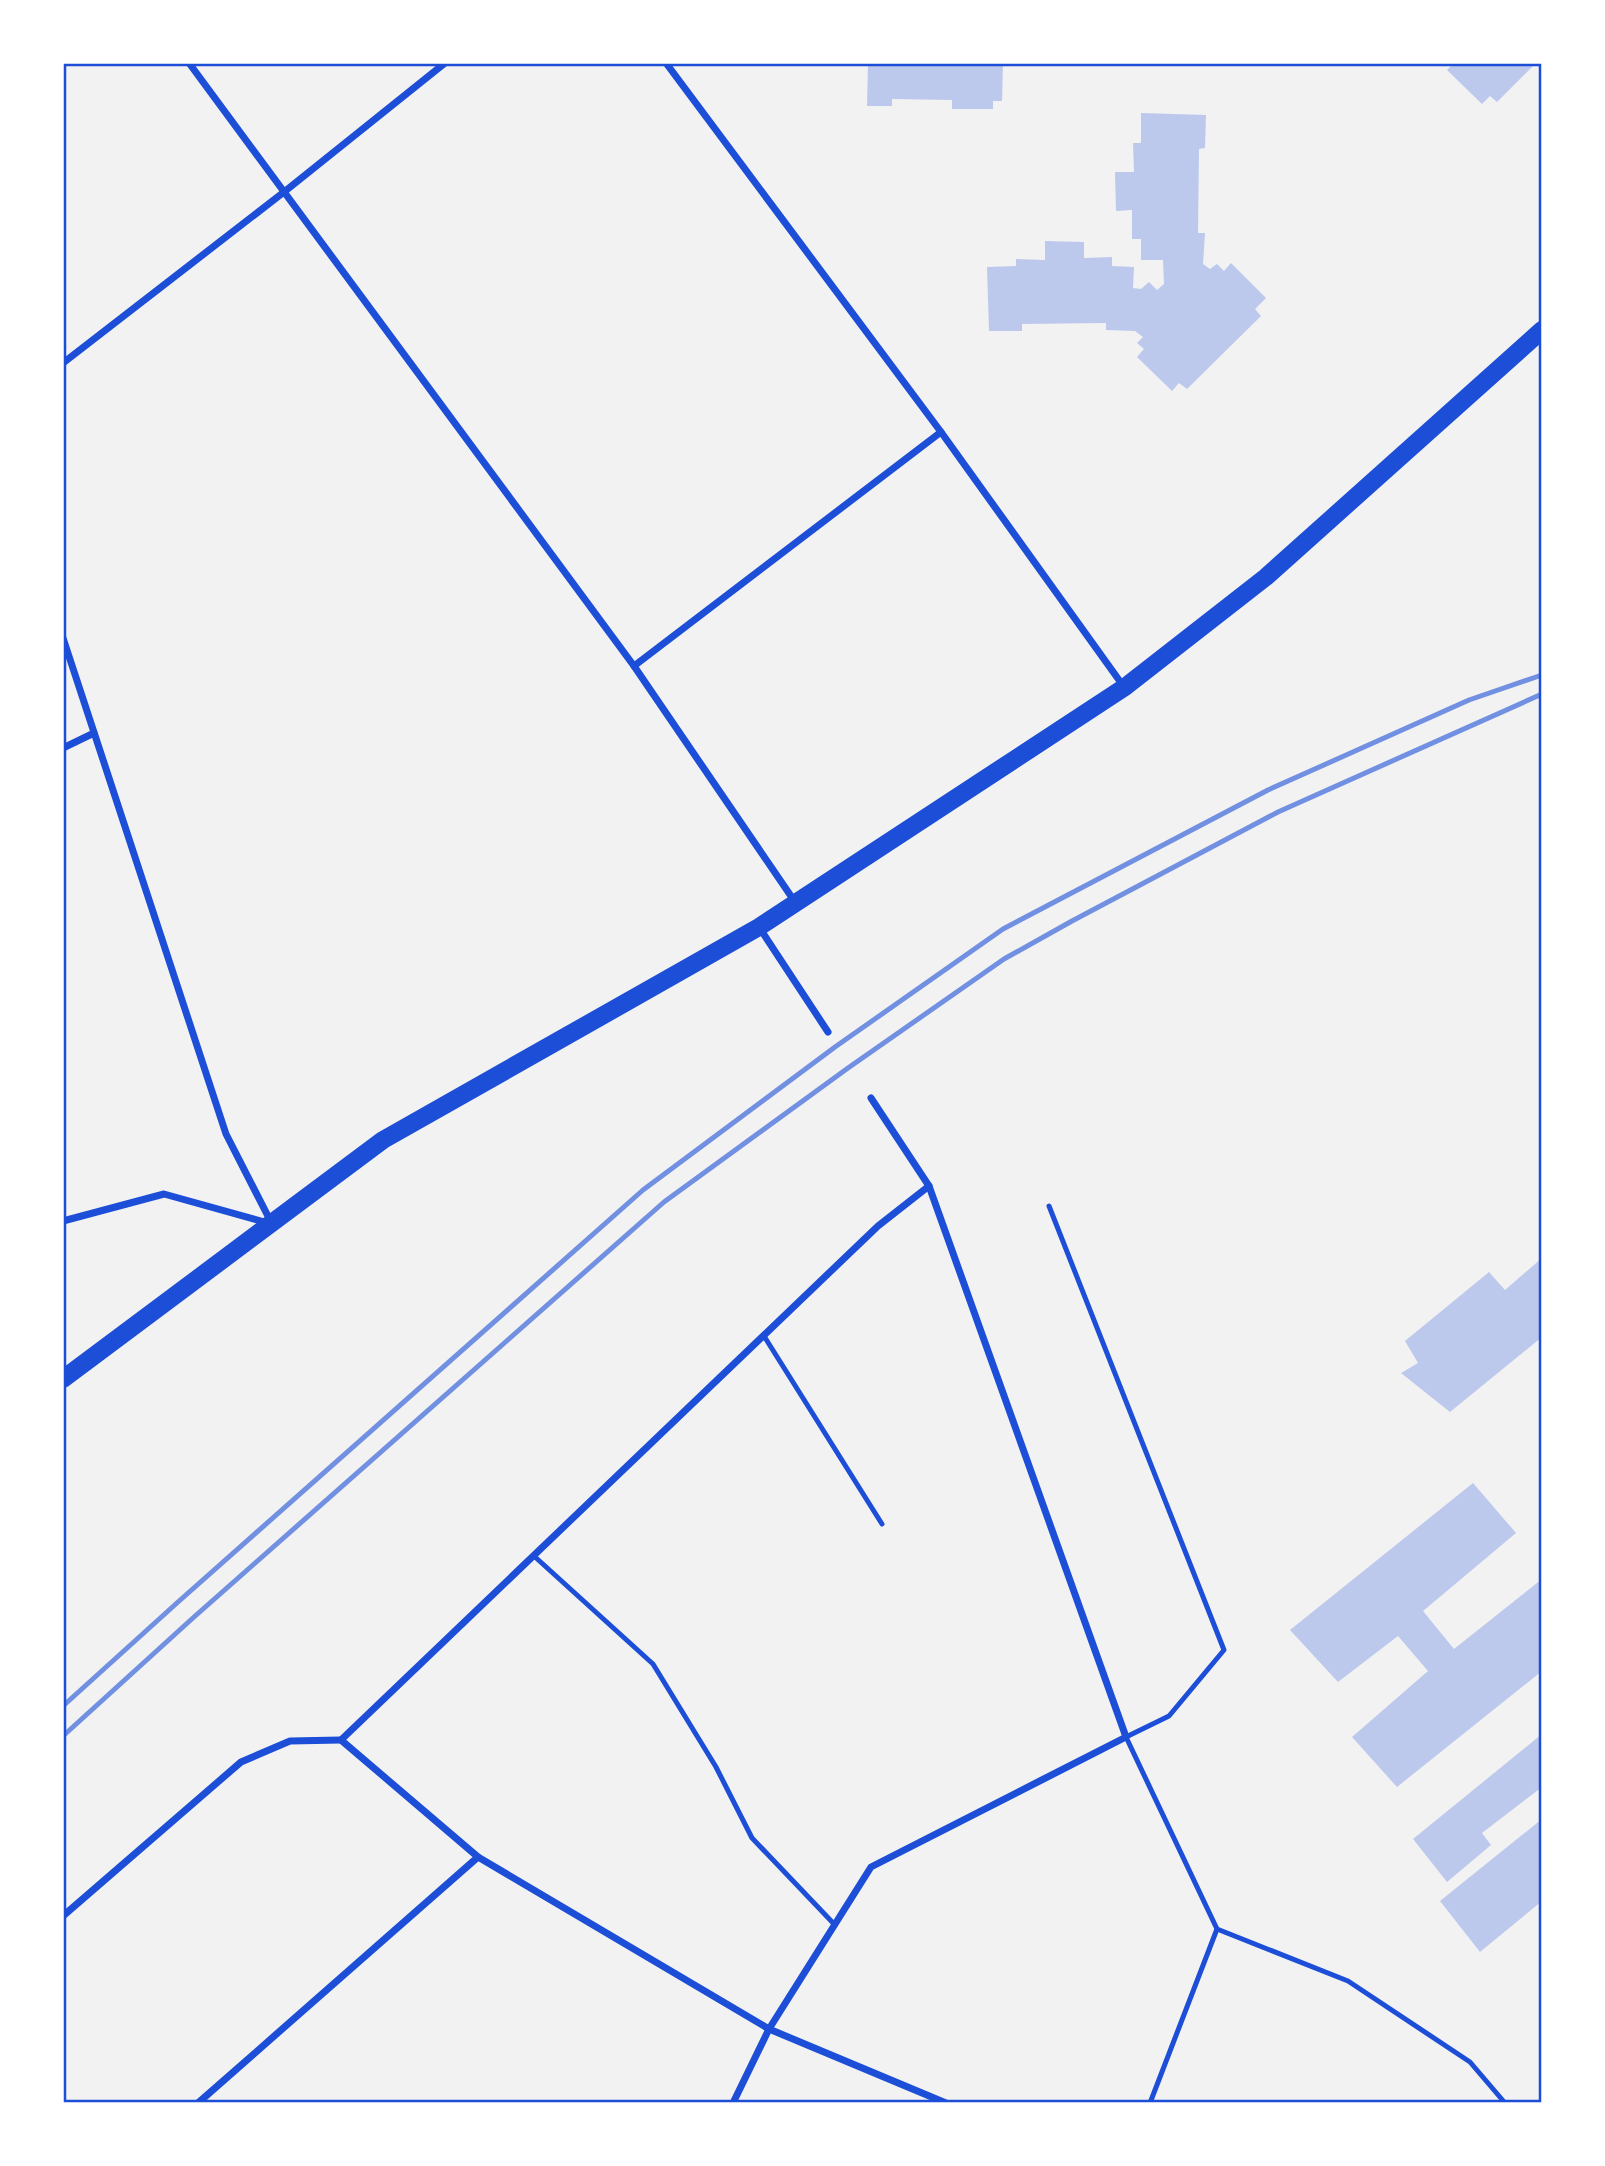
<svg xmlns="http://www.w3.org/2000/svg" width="1605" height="2166" viewBox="0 0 1605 2166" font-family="'IBM Plex Sans',sans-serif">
<rect width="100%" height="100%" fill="#f2f2f2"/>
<g fill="#bdc9ec">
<path d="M868,63H1003L1002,101H993V109H952V100L892,99V106H867Z"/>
<path d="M1454,63H1536L1497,102L1490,96L1482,104L1447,70Z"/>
<path d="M1141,113L1206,115L1205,148L1199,149L1198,233H1205L1203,264L1210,269L1217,264L1224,271L1231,263L1266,298L1255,309L1261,316L1187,389L1179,383L1172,391L1137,357L1144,349L1137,343L1143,337L1135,331L1106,330V323L1022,324V331H989L987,267L1016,266V259L1045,260V241L1084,242V258L1112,257V266L1134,267L1133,288L1141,289L1149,282L1157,290L1164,284L1163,260H1141V239H1132V210L1116,211L1115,172H1134L1133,143H1141Z"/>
<path d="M1542,1258V1337L1450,1412L1401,1373L1418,1363L1405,1341L1489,1272L1505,1290Z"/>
<path d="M1473,1483L1516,1533L1423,1611L1454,1649L1542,1579V1671L1397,1787L1352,1737L1428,1671L1398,1636L1338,1682L1290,1630Z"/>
<path d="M1542,1734V1787L1482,1833L1491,1845L1447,1882L1413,1839Z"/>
<path d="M1542,1819V1901L1480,1952L1440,1901Z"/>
</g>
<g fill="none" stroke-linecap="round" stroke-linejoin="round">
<g stroke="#1d4ed8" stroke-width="5">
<path d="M1049,1206L1224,1650L1169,1716L1126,1737L1217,1929L1150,2103"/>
<path d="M764,1336L882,1524"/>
<path d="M534,1556L653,1664L716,1767L752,1838L835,1925"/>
<path d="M1217,1929L1348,1981L1470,2062L1505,2103"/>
</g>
<g stroke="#1d4ed8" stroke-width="7">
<path d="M189,63L634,666L795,902"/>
<path d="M666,63L941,432L1124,687"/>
<path d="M63,363L284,192L445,63"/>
<path d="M63,638L226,1134L272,1224"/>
<path d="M634,666L941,432"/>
<path d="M63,748L94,733"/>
<path d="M759,927L828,1032"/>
<path d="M63,1221L164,1194L268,1223"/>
<path d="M478,1857L769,2029L946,2103"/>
<path d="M63,1916L241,1762L290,1741L341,1740"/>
<path d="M198,2103L478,1857L341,1740L878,1226L929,1186"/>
<path d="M733,2103L769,2029L871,1867L1126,1737L929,1186L871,1098"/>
</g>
<path stroke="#1d4ed8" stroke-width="18" d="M63,1379L383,1140L759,927L1125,687L1266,577L1542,330"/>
<g stroke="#7290e2" stroke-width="5">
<path d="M63,1706L178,1602L643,1190L835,1047L1003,929L1268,790L1469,700L1542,675"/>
<path d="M63,1736L194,1617L664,1202L848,1068L1004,959L1072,921L1278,812L1542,694"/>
</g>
</g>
<rect width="1605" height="2166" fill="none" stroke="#ffffff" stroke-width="130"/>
<rect x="65" y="65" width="1475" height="2036" fill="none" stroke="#1d4ed8" stroke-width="2.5"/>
</svg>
